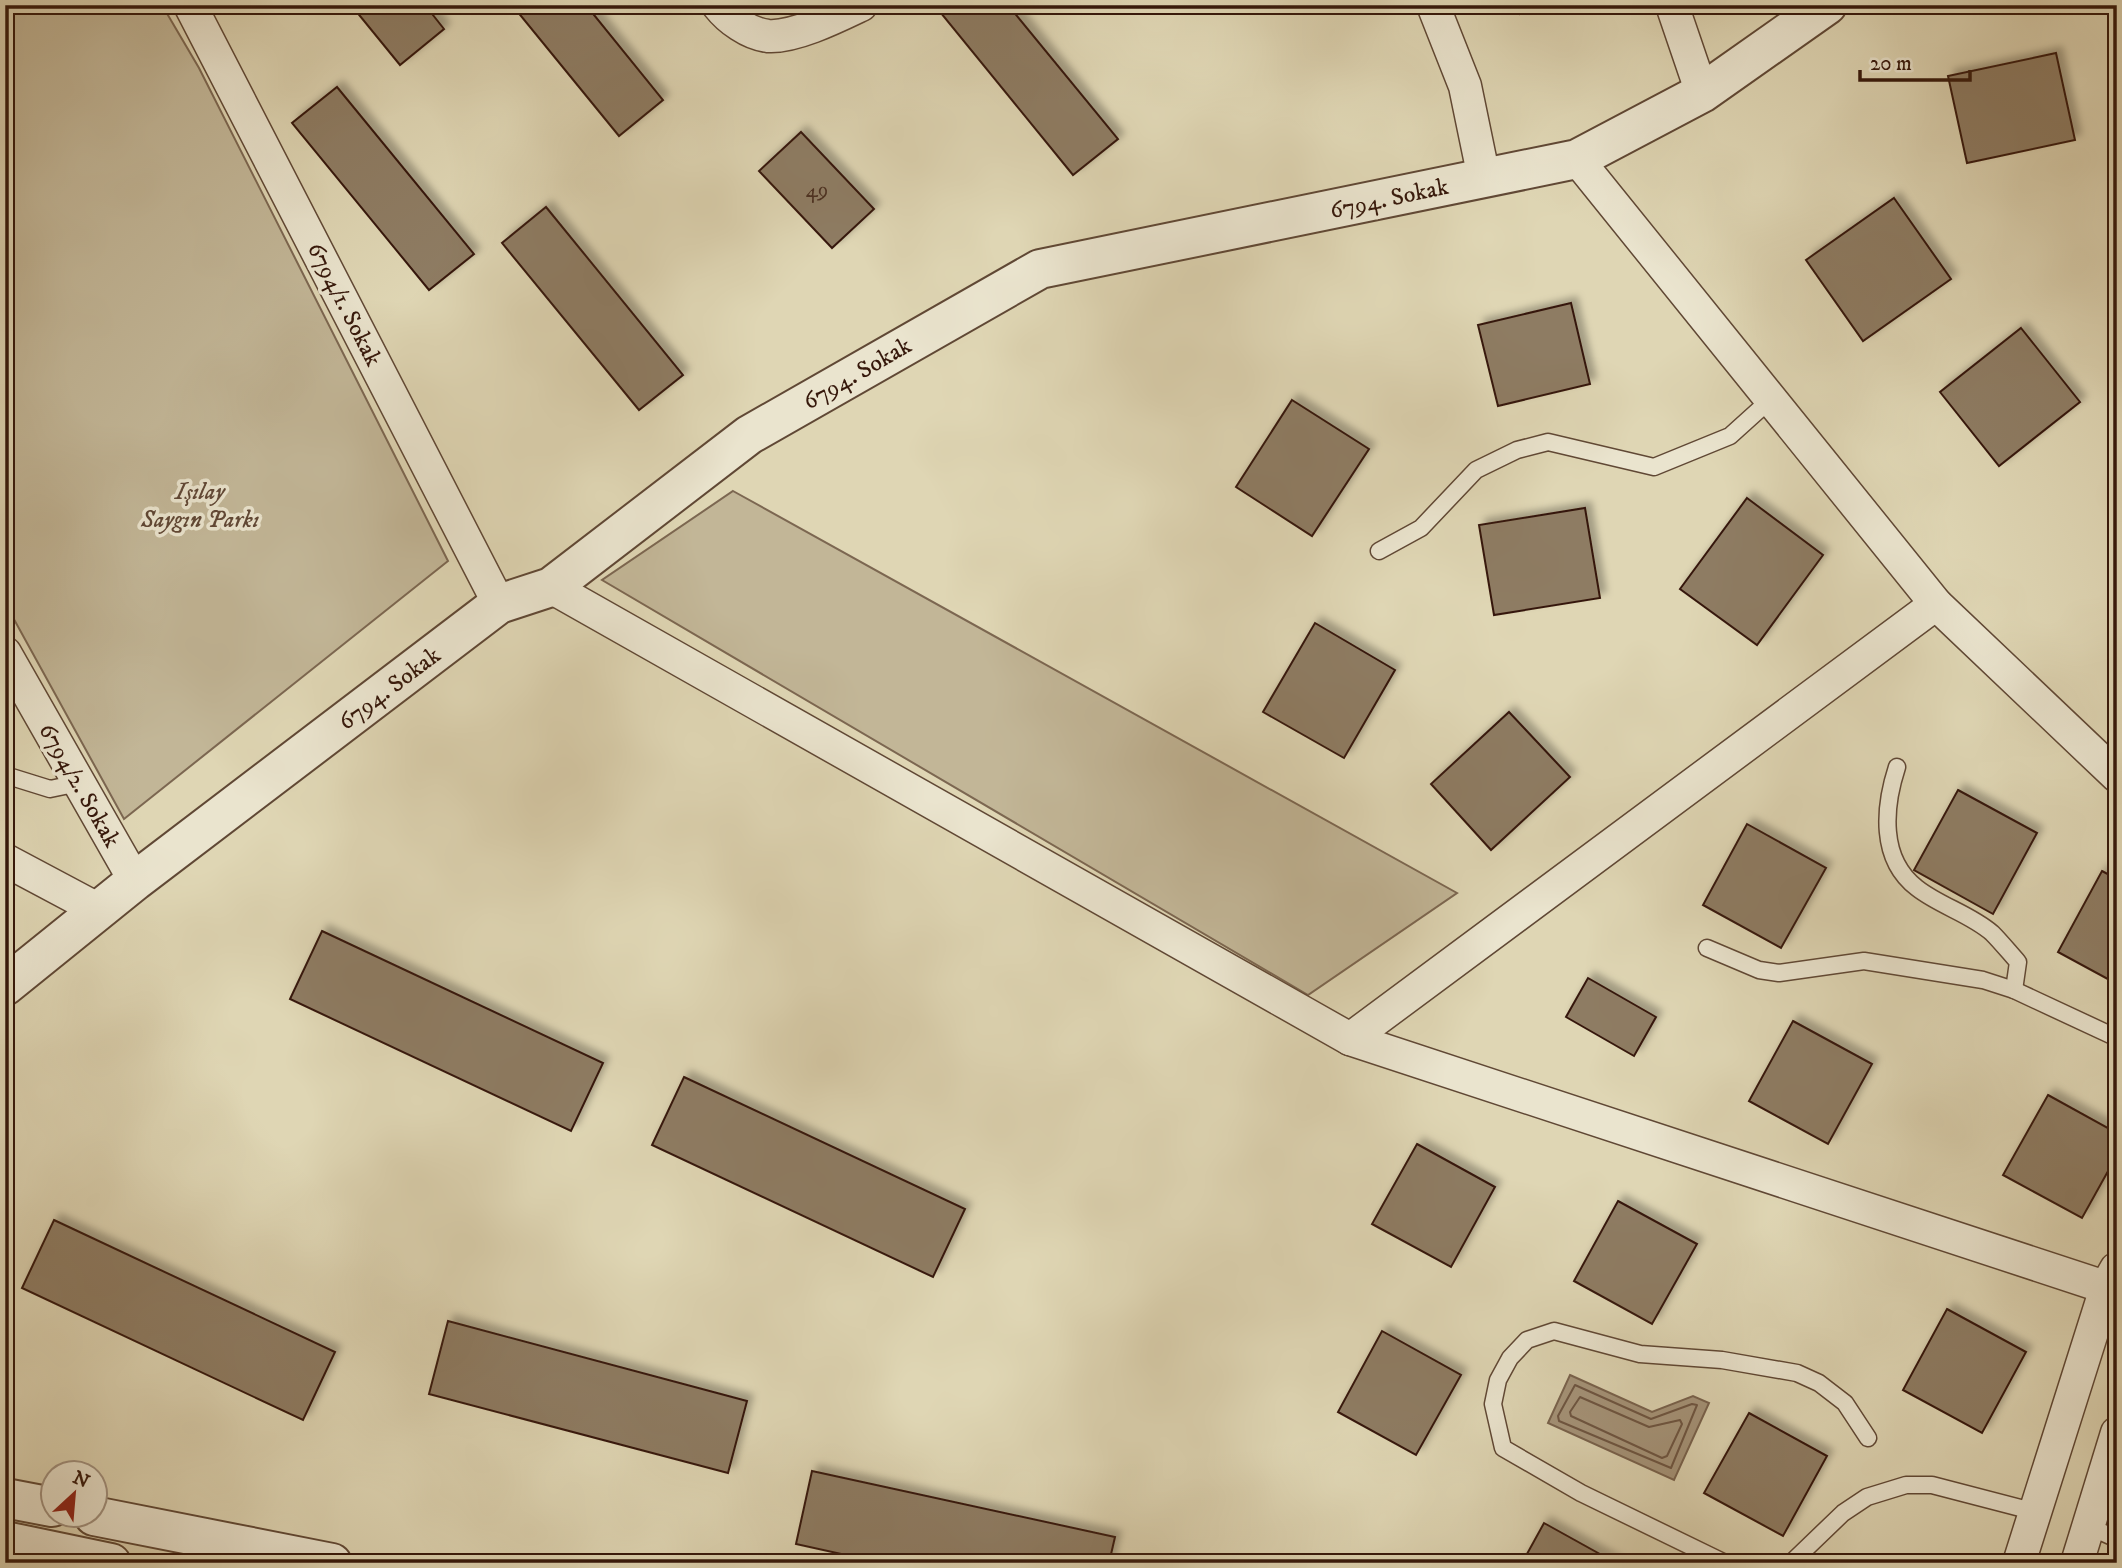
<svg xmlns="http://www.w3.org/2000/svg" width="2122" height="1568" viewBox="0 0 2122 1568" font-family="'IM FELL DW Pica',serif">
<defs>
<filter id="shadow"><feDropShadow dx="6" dy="-6" stdDeviation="3.5" flood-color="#0004"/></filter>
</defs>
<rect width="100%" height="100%" fill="#dfd6b4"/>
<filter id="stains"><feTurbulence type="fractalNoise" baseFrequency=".00286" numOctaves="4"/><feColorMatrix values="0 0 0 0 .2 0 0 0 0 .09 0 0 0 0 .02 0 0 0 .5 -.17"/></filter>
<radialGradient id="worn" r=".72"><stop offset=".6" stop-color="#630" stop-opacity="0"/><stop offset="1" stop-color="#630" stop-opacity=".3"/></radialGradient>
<g fill="#c2b697" stroke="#7c6751" stroke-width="2">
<path d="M5,5H162L199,68L448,561L124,819L5,603Z"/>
<path d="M733,491L1457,893L1308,995L602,580Z"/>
</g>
<path fill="#a6957b" stroke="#79634e" stroke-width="2" d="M1570,1375L1652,1412L1693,1396L1709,1403L1674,1480L1548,1423Z"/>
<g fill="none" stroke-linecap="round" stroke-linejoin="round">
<g stroke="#6e5643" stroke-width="2">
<path d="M1575,1385L1651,1419L1692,1404L1697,1405L1671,1468L1559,1421L1558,1416Z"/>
<path d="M1580,1397L1649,1427L1680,1420L1682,1424L1667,1456L1662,1458L1571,1416L1570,1412Z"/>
</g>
</g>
<g fill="#8e7b63" stroke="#36180b" stroke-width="2" filter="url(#shadow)">
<path d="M351,5H425L444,29L400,65Z"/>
<path d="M512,5H586L663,100L619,136Z"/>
<path d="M939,5H1008L1118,139L1073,175L936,7Z"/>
<path d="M1516,5H1543L1520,14Z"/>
<path d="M2056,53L2075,140L1967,163L1948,76Z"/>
<path d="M337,87L474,254L429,290L292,123Z"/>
<path d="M801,132L874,209L832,248L759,171Z"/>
<path d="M1894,198L1951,279L1863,341L1806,260Z"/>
<path d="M546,207L683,375L639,410L502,243Z"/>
<path d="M1571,303L1590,384L1498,406L1478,325Z"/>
<path d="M2021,328L2080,402L1999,466L1940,392Z"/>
<path d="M1292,400L1369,449L1312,536L1236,487Z"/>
<path d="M1747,498L1823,555L1757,645L1680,589Z"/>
<path d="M1585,508L1600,598L1494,615L1479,525Z"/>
<path d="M1315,623L1395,670L1344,758L1263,712Z"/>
<path d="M1509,712L1570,777L1491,850L1431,784Z"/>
<path d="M1958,790L2037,833L1993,914L1914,870Z"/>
<path d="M1747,824L1826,868L1781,948L1703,905Z"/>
<path d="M2102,871L2117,879V984L2058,952Z"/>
<path d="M322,931L603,1063L571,1131L290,999Z"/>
<path d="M1588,978L1656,1017L1634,1056L1566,1017Z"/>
<path d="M1793,1021L1872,1064L1828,1144L1749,1101Z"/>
<path d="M684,1077L965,1209L933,1277L652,1145Z"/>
<path d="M2048,1095L2117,1133V1155L2082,1218L2003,1175Z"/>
<path d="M1417,1144L1495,1187L1451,1267L1372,1224Z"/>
<path d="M1618,1201L1697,1244L1652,1324L1574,1281Z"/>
<path d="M54,1220L335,1352L303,1420L22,1288Z"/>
<path d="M1947,1309L2026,1352L1982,1433L1903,1390Z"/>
<path d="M448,1321L747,1401L728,1473L429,1394Z"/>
<path d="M1382,1331L1461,1375L1416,1455L1338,1412Z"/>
<path d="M1749,1413L1827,1456L1783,1536L1704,1493Z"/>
<path d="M812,1471L1115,1537L1109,1563H882L796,1544Z"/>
<path d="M1544,1523L1616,1563H1522Z"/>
</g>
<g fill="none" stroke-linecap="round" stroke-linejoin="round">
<g stroke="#604835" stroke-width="19">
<g id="service">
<path d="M1379,551L1421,528L1476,470L1517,450L1548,442L1654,467L1730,436L1771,399"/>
<path d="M1897,767C1884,807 1879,859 1917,888C1940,906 1970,914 1992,933C2001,942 2009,952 2018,962L2014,990"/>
<path d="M5,775L50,789L79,783"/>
<path d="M1707,948L1759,970L1779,973L1864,961L1983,980L2014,990L2117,1038"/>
<path d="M2088,1526L2117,1539"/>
<path d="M1725,1563L1581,1493L1503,1448L1493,1404L1498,1380L1510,1358L1527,1340L1554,1331L1640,1354L1722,1360L1797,1373L1819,1383L1845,1403L1868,1438"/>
<path d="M1791,1563L1843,1513L1867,1497L1906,1485H1932L2036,1512"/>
</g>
</g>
<g stroke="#604835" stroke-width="35">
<g id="minor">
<path d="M190,5L499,604"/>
<path d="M718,5C729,19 749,34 768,36C794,38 838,16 861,5"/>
<path d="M1433,5L1465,86L1484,178"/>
<path d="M1672,5L1702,93"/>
<path d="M1577,159L1936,604L2117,776"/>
<path d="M551,587L1350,1039L1936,604"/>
<path d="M5,653L135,881"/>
<path d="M5,860L99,910"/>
<path d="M1350,1039L2117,1291"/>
<path d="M2019,1563L2107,1285L2116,1269"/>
<path d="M2077,1563L2117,1433"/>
</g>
</g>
<g stroke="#604835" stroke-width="42">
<g id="tertiary">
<path d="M5,986L135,881L499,604L551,587L749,435L1040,269L1577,159L1702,93L1827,5"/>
<path d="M5,1498L52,1507"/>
<path d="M94,1516L332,1563"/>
<path d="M5,1541L111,1563"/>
</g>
</g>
<use href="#service" stroke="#eae4ce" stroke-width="16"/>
<use href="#minor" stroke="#eae4ce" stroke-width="32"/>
<use href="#tertiary" stroke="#eae4ce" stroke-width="38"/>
</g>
<g text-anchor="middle" stroke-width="7" stroke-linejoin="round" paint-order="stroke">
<g font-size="21" fill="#4c3121">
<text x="817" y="197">49</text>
</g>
<g font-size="24" fill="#36180b" stroke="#eae4ce">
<text transform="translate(1389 198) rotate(-12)" y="8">6794. Sokak</text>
<text transform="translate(345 304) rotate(63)" y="8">6794/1. Sokak</text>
<text transform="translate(857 373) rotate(-30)" y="8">6794. Sokak</text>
<text transform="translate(389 688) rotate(-37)" y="8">6794. Sokak</text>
<text transform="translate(80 785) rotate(60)" y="8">6794/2. Sokak</text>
</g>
<g font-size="24" font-style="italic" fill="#604735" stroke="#eae4ce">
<text x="200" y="499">Işılay<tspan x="200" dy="28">Saygın Parkı</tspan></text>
</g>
</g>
<rect width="2122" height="1568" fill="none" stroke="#dfd6b4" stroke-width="28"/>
<rect x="7" y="7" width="2108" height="1554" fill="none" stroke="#36180b" stroke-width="3.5"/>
<rect x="14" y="14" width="2094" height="1540" fill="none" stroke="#36180b" stroke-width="2"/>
<g transform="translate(74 1494) rotate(26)"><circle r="33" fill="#eae4ce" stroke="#a29280" stroke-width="2"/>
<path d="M0-5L12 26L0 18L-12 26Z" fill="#8f2418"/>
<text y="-10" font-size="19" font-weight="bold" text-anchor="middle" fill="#36180b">N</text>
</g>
<path d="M1860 70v10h110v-10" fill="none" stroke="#36180b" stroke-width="3.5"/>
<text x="1870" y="70" font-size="21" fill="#36180b" stroke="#eae4ce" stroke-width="5" paint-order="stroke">20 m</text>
<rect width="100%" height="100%" filter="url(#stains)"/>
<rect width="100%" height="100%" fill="url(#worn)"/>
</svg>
